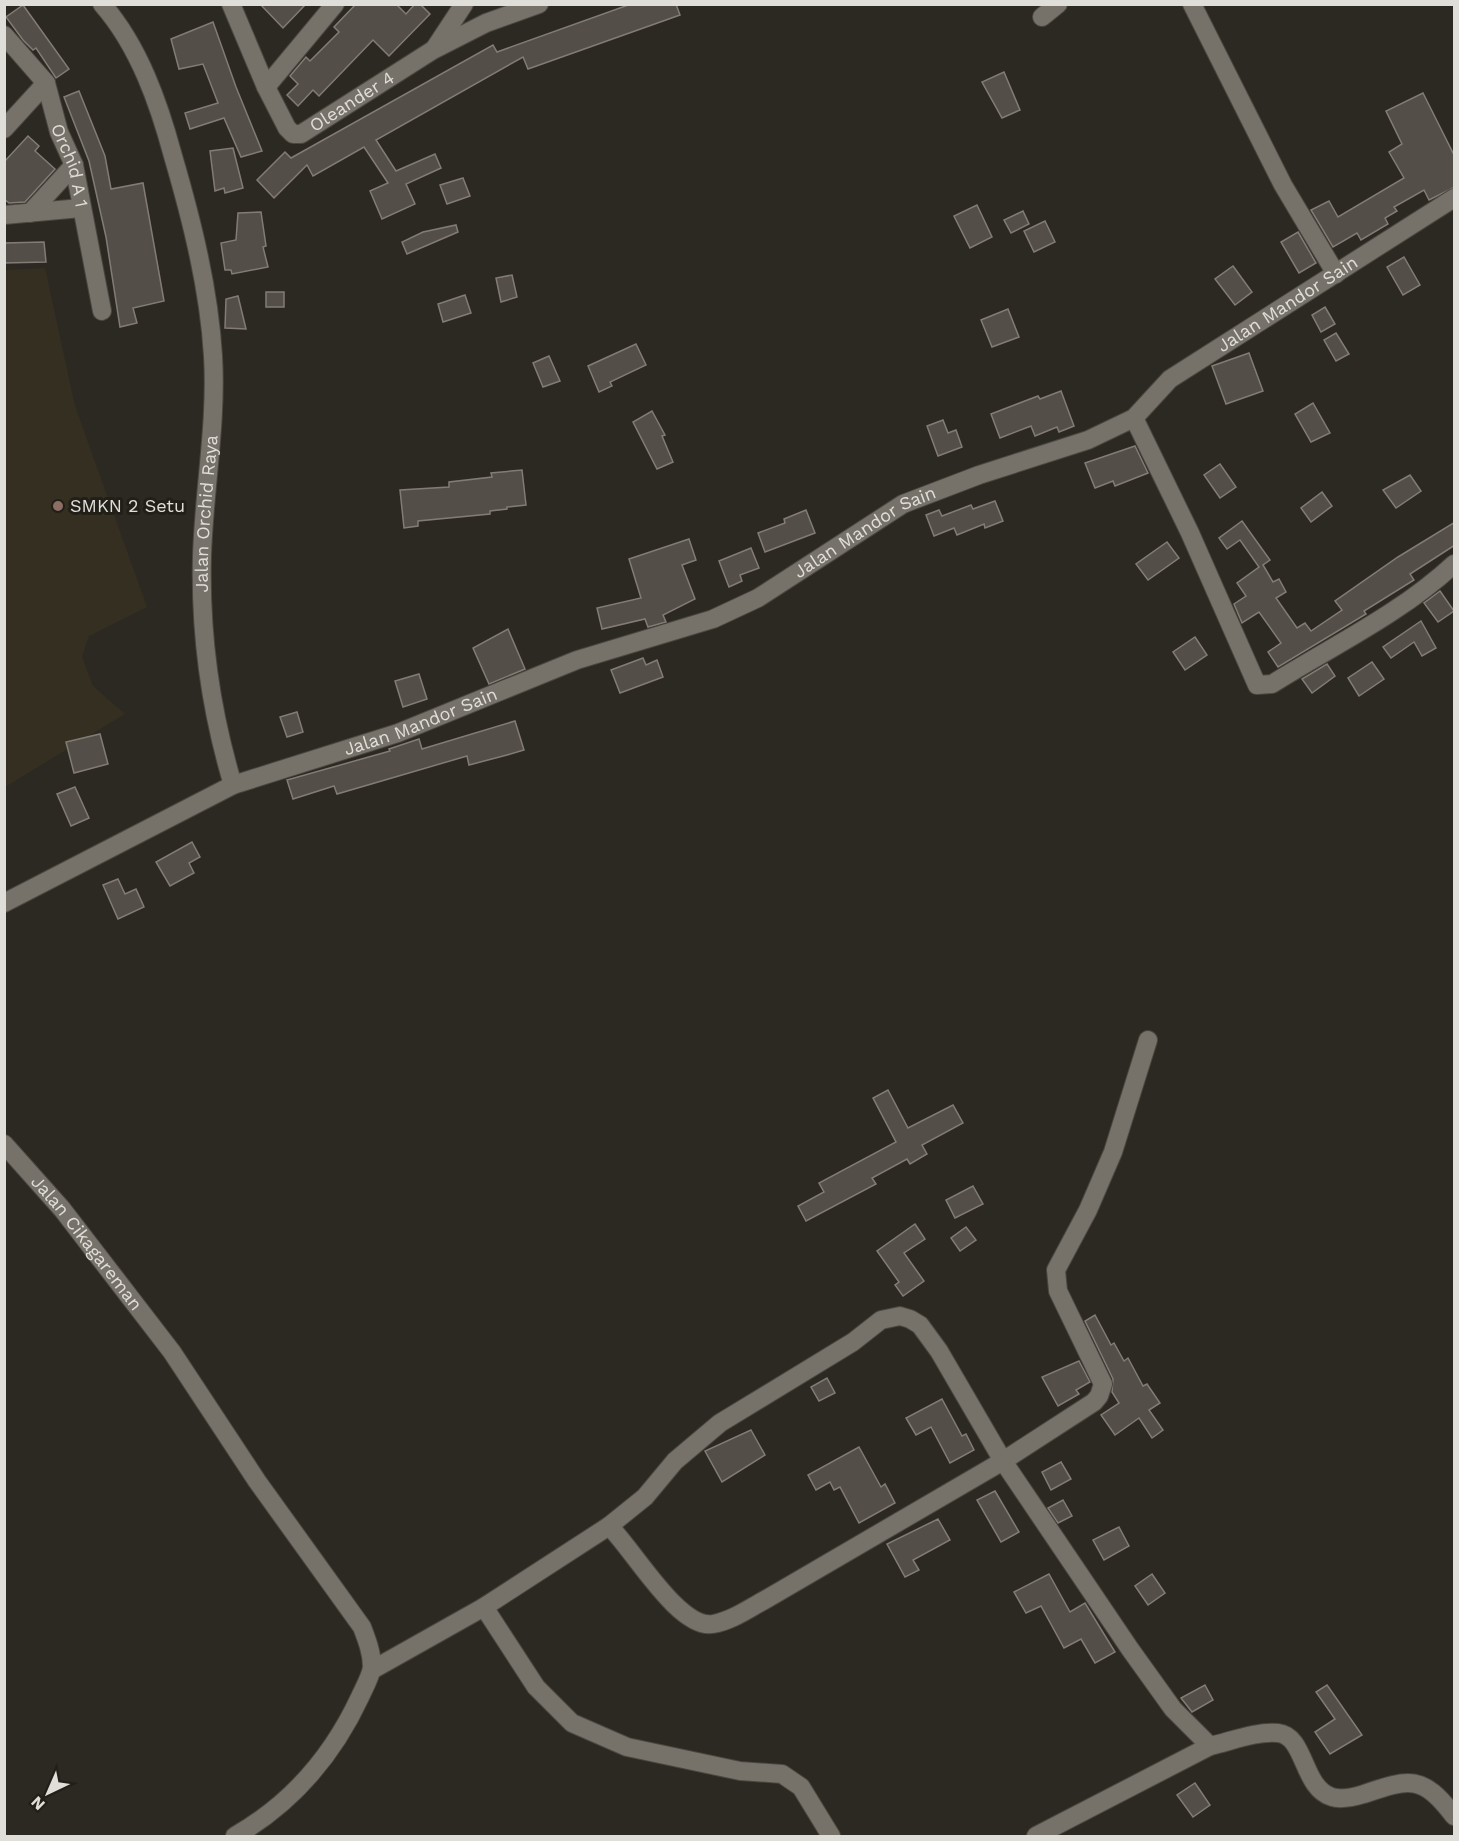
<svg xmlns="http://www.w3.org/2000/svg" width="1459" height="1841" viewBox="0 0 1459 1841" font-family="'Work Sans',sans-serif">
<rect width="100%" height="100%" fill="#2c2922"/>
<path fill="#352f22" d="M45,268L75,406L147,607L89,636L82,657L93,686L125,714L5,787V270Z"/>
<g fill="#544e48" stroke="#837c76" stroke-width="1.5">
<path d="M260,4H306L283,28Z"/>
<path d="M356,4H396L406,14L415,4H420L430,14L389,56L373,40L319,96L313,90L298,106L287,95L298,84L290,76L306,57L310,61L339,32L334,27Z"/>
<path d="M631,4H676L680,15L528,69L523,57L376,140L396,171L435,154L441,168L406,184L415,204L382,219L370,191L388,183L364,147L313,176L307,165L274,198L257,180L285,152L291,158L493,45L497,52Z"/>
<path d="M23,5L69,69L56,78L36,48L33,50L23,40L6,17Z"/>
<path d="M213,22L236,87L262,151L241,157L224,118L190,129L185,113L218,103L203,64L179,69L171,39Z"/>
<path d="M1004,72L1020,110L1002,118L982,82Z"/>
<path d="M79,91L105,156L111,189L143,183L164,301L133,308L137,323L120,327L106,237L89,161L64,97Z"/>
<path d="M1423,93L1455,157V187L1429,200L1424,190L1394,207L1397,211L1385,218L1388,224L1361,240L1357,233L1333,247L1311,210L1329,201L1338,217L1404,178L1389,152L1402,144L1386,111Z"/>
<path d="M28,136L39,146L35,151L55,169L25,202L9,203L4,199V162Z"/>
<path d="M233,148L243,188L225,193L224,188L215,191L210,151Z"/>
<path d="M463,178L470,196L447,204L440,185Z"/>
<path d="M977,205L992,237L970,248L954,216Z"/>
<path d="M1023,211L1029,224L1011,233L1004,220Z"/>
<path d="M261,212L266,246L263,247L268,267L232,274L231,270H225L221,243L236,240L238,213Z"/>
<path d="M1045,221L1055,242L1034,252L1024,231Z"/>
<path d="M456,225L458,232L407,254L402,242L423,232Z"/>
<path d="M1298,232L1316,263L1299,273L1281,242Z"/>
<path d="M44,242L46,262L4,263V243Z"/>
<path d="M1404,257L1420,285L1403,295L1387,267Z"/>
<path d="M1233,266L1252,292L1235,305L1215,279Z"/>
<path d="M512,275L517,297L501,302L496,278Z"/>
<rect x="266" y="292" width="18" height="15"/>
<path d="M465,295L471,313L443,322L438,304Z"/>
<path d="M238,296L246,329L225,328L226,299Z"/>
<path d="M1325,307L1335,324L1321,332L1312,315Z"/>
<path d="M1008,309L1019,337L992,347L981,320Z"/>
<path d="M1336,333L1349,354L1336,361L1324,340Z"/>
<path d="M636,344L646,365L610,382L612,386L599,392L588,366Z"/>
<path d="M1249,353L1263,391L1226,404L1212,366Z"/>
<path d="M549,356L560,381L543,387L533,363Z"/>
<path d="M1061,391L1074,426L1059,432L1057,427L1035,436L1031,426L1000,438L991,414L1038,396L1040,399Z"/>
<path d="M1313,403L1330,433L1311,442L1295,414Z"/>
<path d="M652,411L665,435L662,436L673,462L657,469L633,422Z"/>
<path d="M943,420L948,433L956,430L962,447L938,456L927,426Z"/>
<path d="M1135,446L1148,473L1115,486L1113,481L1095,488L1085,463Z"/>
<path d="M1220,464L1236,487L1220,498L1204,475Z"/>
<path d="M522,470L526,505L507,507V509L490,511V514L418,521V526L404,528L400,490L449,487V482L492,477L491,473Z"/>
<path d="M1410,475L1421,491L1396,508L1383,490Z"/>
<path d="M1322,492L1332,506L1311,522L1301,508Z"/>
<path d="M995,501L1003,521L985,528L984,524L957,535L954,528L934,536L926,515L939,510L942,516L971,505L973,509Z"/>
<path d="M806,510L815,533L765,552L758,533L785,523L784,519Z"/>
<path d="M1242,521L1270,560L1263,565L1273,582L1279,579L1286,592L1276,598L1297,628L1305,623L1311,631L1342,610L1335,601L1398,557L1455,522V545L1410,574L1414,580L1364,611L1366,614L1278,667L1268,652L1281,643L1259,612L1242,623L1234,604L1246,596L1237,583L1259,567L1240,540L1227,549L1219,538Z"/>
<path d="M689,539L696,560L682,565L695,599L663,615L666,622L648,627L645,619L602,629L597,608L641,598L629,559Z"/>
<path d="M1167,542L1179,558L1148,580L1136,564Z"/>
<path d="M751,548L759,568L740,575L742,581L729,587L719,561Z"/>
<path d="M1440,591L1454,611L1438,622L1424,603Z"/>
<path d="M1421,621L1436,648L1422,656L1414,642L1391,658L1383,647Z"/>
<path d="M508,629L525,669L489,684L473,648Z"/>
<path d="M1195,637L1207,655L1185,670L1173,652Z"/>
<path d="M643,658L646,665L657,660L663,677L620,693L611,670Z"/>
<path d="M1372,662L1384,679L1359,696L1348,678Z"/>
<path d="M1327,664L1335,676L1312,693L1302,679Z"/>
<path d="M419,674L427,699L403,707L395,681Z"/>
<path d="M297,712L303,732L287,737L280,717Z"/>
<path d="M515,721L524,750L507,755L469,765L467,756L337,794L334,786L293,799L287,780L390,751L389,749L419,739L422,749Z"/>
<path d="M100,734L108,764L74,773L66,742Z"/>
<path d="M75,787L89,818L71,826L57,794Z"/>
<path d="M192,842L200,857L189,863L194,873L170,886L156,862Z"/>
<path d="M118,879L125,894L136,889L144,907L118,919L103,885Z"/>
<path d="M888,1090L908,1128L953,1105L963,1123L922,1145L927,1154L910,1164L907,1159L872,1178L876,1184L806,1221L798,1206L824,1192L819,1183L896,1142L873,1098Z"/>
<path d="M973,1186L983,1204L955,1218L946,1200Z"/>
<path d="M915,1224L925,1239L904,1253L924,1281L903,1296L895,1285L899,1282L877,1251Z"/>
<path d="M966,1227L976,1240L960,1251L951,1238Z"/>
<path d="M1095,1315L1111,1345L1114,1343L1124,1361L1128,1358L1143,1386L1147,1384L1160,1403L1149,1410L1163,1430L1152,1438L1139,1418L1115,1435L1101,1415L1119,1403L1112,1392L1113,1379L1085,1321Z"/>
<path d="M1079,1361L1090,1382L1076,1390L1079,1394L1058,1406L1042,1377Z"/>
<path d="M827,1378L835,1393L819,1401L811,1387Z"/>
<path d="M942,1399L962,1436L966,1434L974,1450L950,1463L931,1427L916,1435L906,1418Z"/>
<path d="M751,1430L765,1455L722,1482L705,1451Z"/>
<path d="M859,1447L881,1487L885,1484L895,1503L859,1523L840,1487L834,1490L830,1482L816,1490L808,1475Z"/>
<path d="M1061,1462L1071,1479L1051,1490L1042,1472Z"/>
<path d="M995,1491L1019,1532L1001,1542L977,1500Z"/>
<path d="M1063,1500L1072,1516L1058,1523L1048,1508Z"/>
<path d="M938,1519L950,1540L913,1560L919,1570L905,1577L887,1544Z"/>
<path d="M1119,1527L1129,1546L1104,1560L1093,1540Z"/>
<path d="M1049,1574L1070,1612L1085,1603L1115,1652L1095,1663L1081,1639L1064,1648L1041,1606L1026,1613L1014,1592Z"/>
<path d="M1152,1574L1165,1593L1148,1605L1135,1586Z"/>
<path d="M1205,1685L1213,1700L1192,1712L1181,1698Z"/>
<path d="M1327,1685L1362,1735L1330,1754L1315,1732L1335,1719L1316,1692Z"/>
<path d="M1195,1783L1210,1805L1193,1817L1177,1795Z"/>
</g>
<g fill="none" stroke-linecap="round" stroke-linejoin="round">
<g stroke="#4a4741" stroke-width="20">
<g id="minor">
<path id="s1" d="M231,4L266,87L287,128L293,134H301L433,50L486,23L539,4"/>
<path d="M1192,4L1283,185L1336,274"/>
<path d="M1042,17L1058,4"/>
<path id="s2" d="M4,35L46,83L59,132L74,165L102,311"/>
<path d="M435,48L464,4"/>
<path d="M266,87L335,4"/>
<path d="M4,129L46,83"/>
<path d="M30,213L74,165"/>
<path d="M4,215L81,208"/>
<path d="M1134,418L1190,533L1257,685L1272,684C1334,645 1400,614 1454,564"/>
<path id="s3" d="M233,785L398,733L577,660L713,619L758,598L903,504L979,475L1088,440L1134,418L1170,379L1454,198"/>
<path id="s4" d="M4,903L233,785C211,712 200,632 202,556C204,489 217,423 213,356C209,289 192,221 173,156C159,104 139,46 102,4"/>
<path id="s5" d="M4,1144L62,1209L172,1352L257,1481L362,1627C367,1640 372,1653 372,1667C371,1676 364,1688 360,1697C333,1755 291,1804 235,1836"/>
<path d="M609,1526L645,1497L675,1461L720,1423L853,1342L881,1320L900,1316L910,1319L920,1325L939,1351L1003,1461L1130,1649L1173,1709L1210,1746C1232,1741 1256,1731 1278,1733C1306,1736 1302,1788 1332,1797C1341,1800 1354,1797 1364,1794C1410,1778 1423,1775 1454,1816"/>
<path d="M484,1607L609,1526C633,1549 679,1630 713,1624C731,1621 748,1609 763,1601L1003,1461L1094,1402L1099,1396L1103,1384L1058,1291L1056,1270L1088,1210L1113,1152L1148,1040"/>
<path d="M372,1670L484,1607L536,1687L572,1723L627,1747L740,1771L782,1774L801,1787L831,1836"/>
<path d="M1036,1836L1210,1746"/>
</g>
</g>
<use href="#minor" stroke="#76726a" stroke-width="18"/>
</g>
<circle fill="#8d6e63" stroke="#221f19" stroke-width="2" cx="58" cy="506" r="6"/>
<g text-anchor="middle" stroke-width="6" stroke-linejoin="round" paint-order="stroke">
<g font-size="18" fill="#e0ded9" stroke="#221f19">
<text dy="6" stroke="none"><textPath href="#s1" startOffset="213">Oleander 4</textPath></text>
<text dy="6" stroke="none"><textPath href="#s2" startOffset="150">Orchid A 1</textPath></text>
<text dy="6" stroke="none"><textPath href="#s3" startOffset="1170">Jalan Mandor Sain</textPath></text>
<text dy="6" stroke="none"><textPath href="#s4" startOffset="532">Jalan Orchid Raya</textPath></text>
<text dy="6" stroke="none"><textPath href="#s3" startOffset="684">Jalan Mandor Sain</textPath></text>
<text dy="6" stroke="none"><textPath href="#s3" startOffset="198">Jalan Mandor Sain</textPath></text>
<text dy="6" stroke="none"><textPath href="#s5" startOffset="129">Jalan Cikagareman</textPath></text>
</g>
<g font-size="18" fill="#e0ded9" stroke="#221f19" text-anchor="start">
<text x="70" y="512">SMKN 2 Setu</text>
</g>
</g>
<rect width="1459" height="1841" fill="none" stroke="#e0ded9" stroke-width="12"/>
<g transform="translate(48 1793) rotate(224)" stroke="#221f19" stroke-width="4.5" paint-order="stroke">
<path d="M0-4.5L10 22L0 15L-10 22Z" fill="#e0ded9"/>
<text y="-9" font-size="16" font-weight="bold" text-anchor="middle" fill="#e0ded9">N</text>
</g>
</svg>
